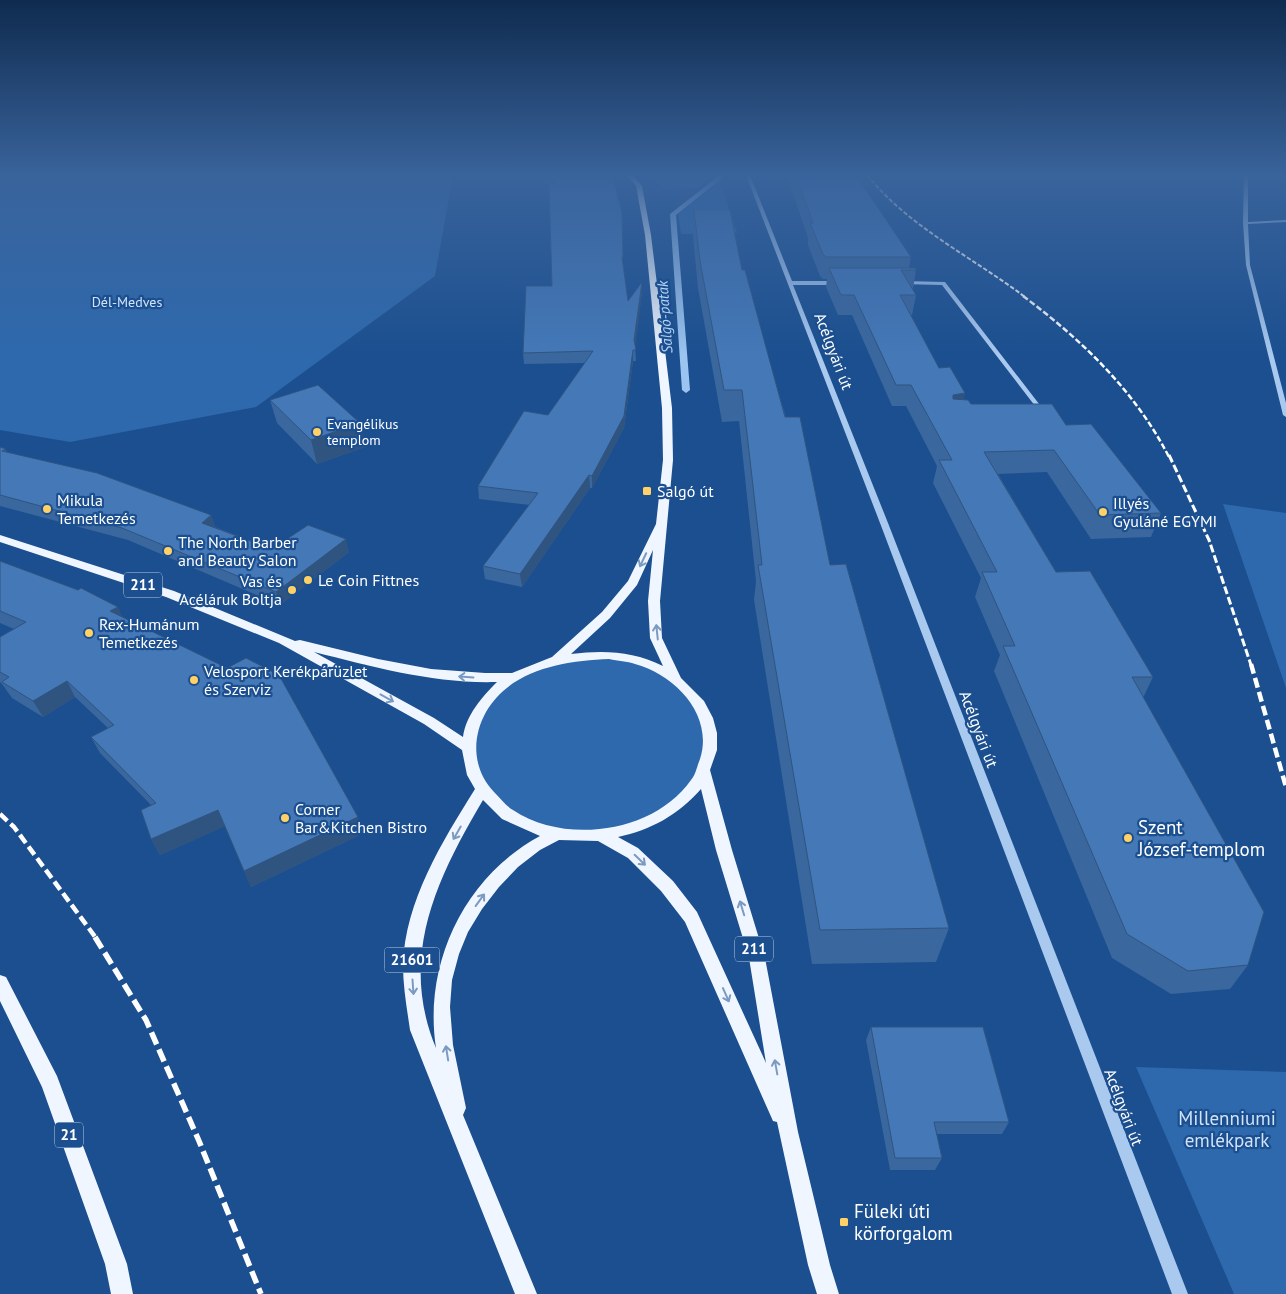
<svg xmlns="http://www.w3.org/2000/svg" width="1286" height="1294" viewBox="0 0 1286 1294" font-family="'PT Sans',sans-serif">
<rect width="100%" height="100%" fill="#1b4f8f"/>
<g fill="#2e69ad">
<path d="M0,175H453L435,276L256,407L70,442L0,430Z"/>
<path d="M649,175H712L698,188L665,189Z"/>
<path d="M720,181L737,233L681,234L678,214Z"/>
<path d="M1223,504L1286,513V688Z"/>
<path d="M573,656L644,662L697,699L710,755L670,810L599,834L546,831L481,791L469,732L506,681Z"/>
<path d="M1136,1067L1286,1072V1294H1234Z"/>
</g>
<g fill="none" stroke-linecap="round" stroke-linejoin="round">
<path fill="#9cc4f0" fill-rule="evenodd" d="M720,175L725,176L676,215L690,390L686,393L682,390L670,214Z"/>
<g fill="#a9c9ee" fill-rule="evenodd">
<path d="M746,175H750L792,281H838L841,283L838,285H793L888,523L1188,1294H1172L880,523Z"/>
<path d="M1244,175H1248V222L1286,220V222L1248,224L1250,265L1286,403V417L1283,415L1246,265L1243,223Z"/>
<path d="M904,281L945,282L1046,413V415H1042L942,285L902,284V282Z"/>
</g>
<g fill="#f0f6ff" fill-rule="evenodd">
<path d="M627,175H633L642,186L651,235L672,408L673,460L660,601L662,638L681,678L704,701L713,718L717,733V750L710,770L732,850L765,958L798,1132L830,1265L839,1294H817L808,1265L777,1122L773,1121L685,922L661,891L628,858L598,841L559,840L540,850L518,867L499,887L482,909L468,932L459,954L452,980L450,1007L453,1045L466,1108L463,1115L537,1294H515L410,1030C407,1009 403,987 403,965C405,901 442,842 475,789L467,775L462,750L424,724L279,643L166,597L0,542V535L174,591L295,641L300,640L378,659L431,669L485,673H512L552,657L602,612L628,581L656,524L663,460L662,408L645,235L636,186ZM653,550L648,601L650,638L663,666C633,651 604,650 571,654L610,618L637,585ZM314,652C374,667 435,684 497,682C482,697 466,715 463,737L434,718ZM609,659C618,661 627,661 635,664C676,675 714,716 700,759C697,766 696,774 691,780C654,833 565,845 513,810C506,806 500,798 494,792C473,770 471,739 486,712C511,669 564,661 609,659ZM701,789L716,850L749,958L766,1063L697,912L673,881L638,848L618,837C651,830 678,815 701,789ZM483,800L502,819L540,836C464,877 423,964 436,1048C398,957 437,878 483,800Z"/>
<path d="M0,975L6,977L57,1076L127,1264L133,1294H111L105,1264L42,1087L0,1001Z"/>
</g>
<path stroke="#fff" stroke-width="2" stroke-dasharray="4.5 2" stroke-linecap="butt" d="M867,175C909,227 972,257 1025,297"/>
<path stroke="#fff" stroke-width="2.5" stroke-dasharray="6 2.5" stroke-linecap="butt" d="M1023,296C1082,340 1135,391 1169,457"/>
<path stroke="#fff" stroke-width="3" stroke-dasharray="8 3" stroke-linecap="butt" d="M1169,455L1209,540L1251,665"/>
<g stroke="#fff" stroke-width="4.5" stroke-dasharray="10 4.5" stroke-linecap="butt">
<path d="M1251,664L1286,787"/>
<path d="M0,814L14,827L96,938"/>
</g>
<path stroke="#fff" stroke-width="5.5" stroke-dasharray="13 5.5" stroke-linecap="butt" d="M95,937L146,1020L199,1141L261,1294"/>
</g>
<g fill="#3a679d">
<path d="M536,175H612L623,257V267L628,301L642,292L635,345L636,361H633L624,428L592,488H590L522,587L485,579L483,566L530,505L479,499L478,486L548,415L585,363L524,364L523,353L552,286L549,186Z"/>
<path d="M787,175H856L911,257L909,268L916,270L913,289H912L916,295L912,315H910L939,368L965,393L963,400L971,404L1066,425L1161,513L1151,537L1091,539L1047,472L998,474L1056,572L1153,677L1143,698L1248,965L1230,989L1171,994L1112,958L994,671L1000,655L975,597L981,578L933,483L937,466L906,406H892L852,315H838L826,287L827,279H823L820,276L808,245V238Z"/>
<path d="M694,210L742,270L830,565L949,928L936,962L812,964L754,600L756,581L739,421L722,422L698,288L693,236Z"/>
<path d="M270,400L360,423L365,447L317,464L277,423Z"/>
<path d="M0,447L8,452L211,515L215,527L272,549L349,552L280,605L128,540L0,506Z"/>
<path d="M0,561L123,617L364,833L251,887L225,826L160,855L151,839V805L100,753L91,737L108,728L75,697L43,717L12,698L2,684L0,682V637L14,629L0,623Z"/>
<path d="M871,1027L1009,1122L1002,1134H937L942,1158L935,1170H890L866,1040Z"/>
</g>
<g fill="#305480">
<path d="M642,282V292L635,351L634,340Z"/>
<path d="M633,350V361L624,428L592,488V476Z"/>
<path d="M965,393L959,415L948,416L953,395Z"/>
<path d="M360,423L365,447L317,464L311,440Z"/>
<path d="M589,475L590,488L522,587L520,574Z"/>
<path d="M211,515L215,527L207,535L202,523Z"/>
<path d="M346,539L349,552L280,605L276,592Z"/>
<path d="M118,607L125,623L110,611Z"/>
<path d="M67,681L75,697L43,717L33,701Z"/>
<path d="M218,810L226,826L160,855L151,839Z"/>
<path d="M358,817L364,833L251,887L244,871Z"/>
</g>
<g fill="#4478b7" stroke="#305480">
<path d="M546,175H612L622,212L623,257H622L628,301L642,282L634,340L636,350H633L624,416L592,476L589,475L520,574L483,566L538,493L478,486L524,411L548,415L593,351L523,353L526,286H552L549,183H556Z"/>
<path d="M796,175H856L911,257H826L823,254L810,223H813Z"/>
<path d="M694,210H730L742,270H745L785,417H800L830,565L846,564L949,928L820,930L758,565H762L742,390H724L700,261Z"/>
<path d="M829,268H915L916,270H901L916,295H900L939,368L950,367L965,393L953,395V399L968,400L971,404H1052L1066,425L1091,424L1161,513L1100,515L1054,450L984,452L1056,572L1090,571L1153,677H1132L1264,912L1248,965L1188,971L1127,934L1003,646H1015L982,572H997L939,460H952L911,385H896L854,295H841Z"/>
<path d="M318,385L360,423L311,440L270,400Z"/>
<path d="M0,447L6,449L2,451L97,473L211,515L202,523L272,549L308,525L346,539L276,592L122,528L0,495Z"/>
<path d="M0,561L78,590L81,588L118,607L110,611L227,668L246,658L279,675L358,817L244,871L218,810L151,839L141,810L156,803L91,737L114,725L67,681L33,701L2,682L9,677L0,672V637L26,622L0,611Z"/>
<path d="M871,1027H983L1009,1122H934L942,1158H895Z"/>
</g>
<defs><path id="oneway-shaft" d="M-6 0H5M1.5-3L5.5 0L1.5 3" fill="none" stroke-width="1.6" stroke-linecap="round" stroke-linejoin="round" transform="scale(1.25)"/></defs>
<g stroke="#7b9ac1">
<use href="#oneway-shaft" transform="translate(643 560) rotate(115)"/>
<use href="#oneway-shaft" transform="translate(657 632) rotate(-96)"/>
<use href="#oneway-shaft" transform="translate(466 677) rotate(-176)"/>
<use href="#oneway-shaft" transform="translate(387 698) rotate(29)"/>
<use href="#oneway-shaft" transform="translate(457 833) rotate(120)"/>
<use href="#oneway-shaft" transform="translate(640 860) rotate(44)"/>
<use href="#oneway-shaft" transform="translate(480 900) rotate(-54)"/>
<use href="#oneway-shaft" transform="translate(742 908) rotate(-107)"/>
<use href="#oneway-shaft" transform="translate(413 987) rotate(86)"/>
<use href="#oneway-shaft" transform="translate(726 995) rotate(66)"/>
<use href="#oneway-shaft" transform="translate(447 1053) rotate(-99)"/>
<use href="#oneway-shaft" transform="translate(776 1067) rotate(-100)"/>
</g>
<linearGradient id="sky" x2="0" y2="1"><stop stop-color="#0f2b4f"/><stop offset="0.49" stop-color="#39639b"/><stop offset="1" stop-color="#39639b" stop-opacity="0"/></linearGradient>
<rect width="1286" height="356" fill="url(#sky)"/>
<g fill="#ffd166" stroke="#1b4f8f" stroke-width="2">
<circle cx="317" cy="432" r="5"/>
<rect x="642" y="486" width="10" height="10" rx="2.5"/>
<circle cx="47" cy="509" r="5"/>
<circle cx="1103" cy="512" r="5"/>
<circle cx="168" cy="551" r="5"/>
<circle cx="308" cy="580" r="5"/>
<circle cx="292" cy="590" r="5"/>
<circle cx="89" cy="633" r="5"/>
<circle cx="194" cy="680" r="5"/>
<circle cx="285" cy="818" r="5"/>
<circle cx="1128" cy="838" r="5"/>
<rect x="839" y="1217" width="10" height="10" rx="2.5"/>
</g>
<g text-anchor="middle" stroke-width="4.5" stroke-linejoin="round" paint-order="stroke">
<g font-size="14" fill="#cfe3fa" stroke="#1b4f8f">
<text x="127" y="307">Dél-Medves</text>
</g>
<g font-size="14" fill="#fff" stroke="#1b4f8f" text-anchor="start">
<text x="327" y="429">Evangélikus<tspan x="327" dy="16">templom</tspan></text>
</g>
<g font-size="15" font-style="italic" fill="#b5d3f5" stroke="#1b4f8f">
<text transform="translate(665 317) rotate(-94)" y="5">Salgó-patak</text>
</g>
<g fill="#1b4f8f" stroke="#bbcadd" stroke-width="1">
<rect x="124" y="572.5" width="38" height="25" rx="4"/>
<rect x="735" y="936.5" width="38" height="25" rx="4"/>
<rect x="384.5" y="947.5" width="55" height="25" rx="4"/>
<rect x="55" y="1122.5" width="28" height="25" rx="4"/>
</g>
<g font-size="15" font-weight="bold" fill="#fff">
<text x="143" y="590">211</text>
<text x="754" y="954">211</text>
<text x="412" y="965">21601</text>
<text x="69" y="1140">21</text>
</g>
<g font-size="16" fill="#fff" stroke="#1b4f8f">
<text transform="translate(834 351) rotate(69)" y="6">Acélgyári út</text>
<text transform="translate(979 729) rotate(69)" y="6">Acélgyári út</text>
<text transform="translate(1124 1107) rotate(69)" y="6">Acélgyári út</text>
</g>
<g font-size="16" fill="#fff" stroke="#1b4f8f" text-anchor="start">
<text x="657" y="497">Salgó út</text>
<text x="57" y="506">Mikula<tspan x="57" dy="18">Temetkezés</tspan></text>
<text x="1113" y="509">Illyés<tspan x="1113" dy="18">Gyuláné EGYMI</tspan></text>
<text x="178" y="548">The North Barber<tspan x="178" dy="18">and Beauty Salon</tspan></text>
<text x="318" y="586">Le Coin Fittnes</text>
<text x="282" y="587" text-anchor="end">Vas és<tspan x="282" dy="18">Acéláruk Boltja</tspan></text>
<text x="99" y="630">Rex-Humánum<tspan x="99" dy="18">Temetkezés</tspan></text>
<text x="204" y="677">Velosport Kerékpárüzlet<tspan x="204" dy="18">és Szerviz</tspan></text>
<text x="295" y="815">Corner<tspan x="295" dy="18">Bar&amp;Kitchen Bistro</tspan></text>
</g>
<g font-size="19" fill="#fff" stroke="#1b4f8f" text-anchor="start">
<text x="1138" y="834">Szent<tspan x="1138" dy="22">József-templom</tspan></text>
<text x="854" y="1218">Füleki úti<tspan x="854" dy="22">körforgalom</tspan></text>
</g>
<g font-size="19" fill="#cfe3fa" stroke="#1b4f8f">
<text x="1227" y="1125">Millenniumi<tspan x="1227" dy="22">emlékpark</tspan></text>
</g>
</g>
</svg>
